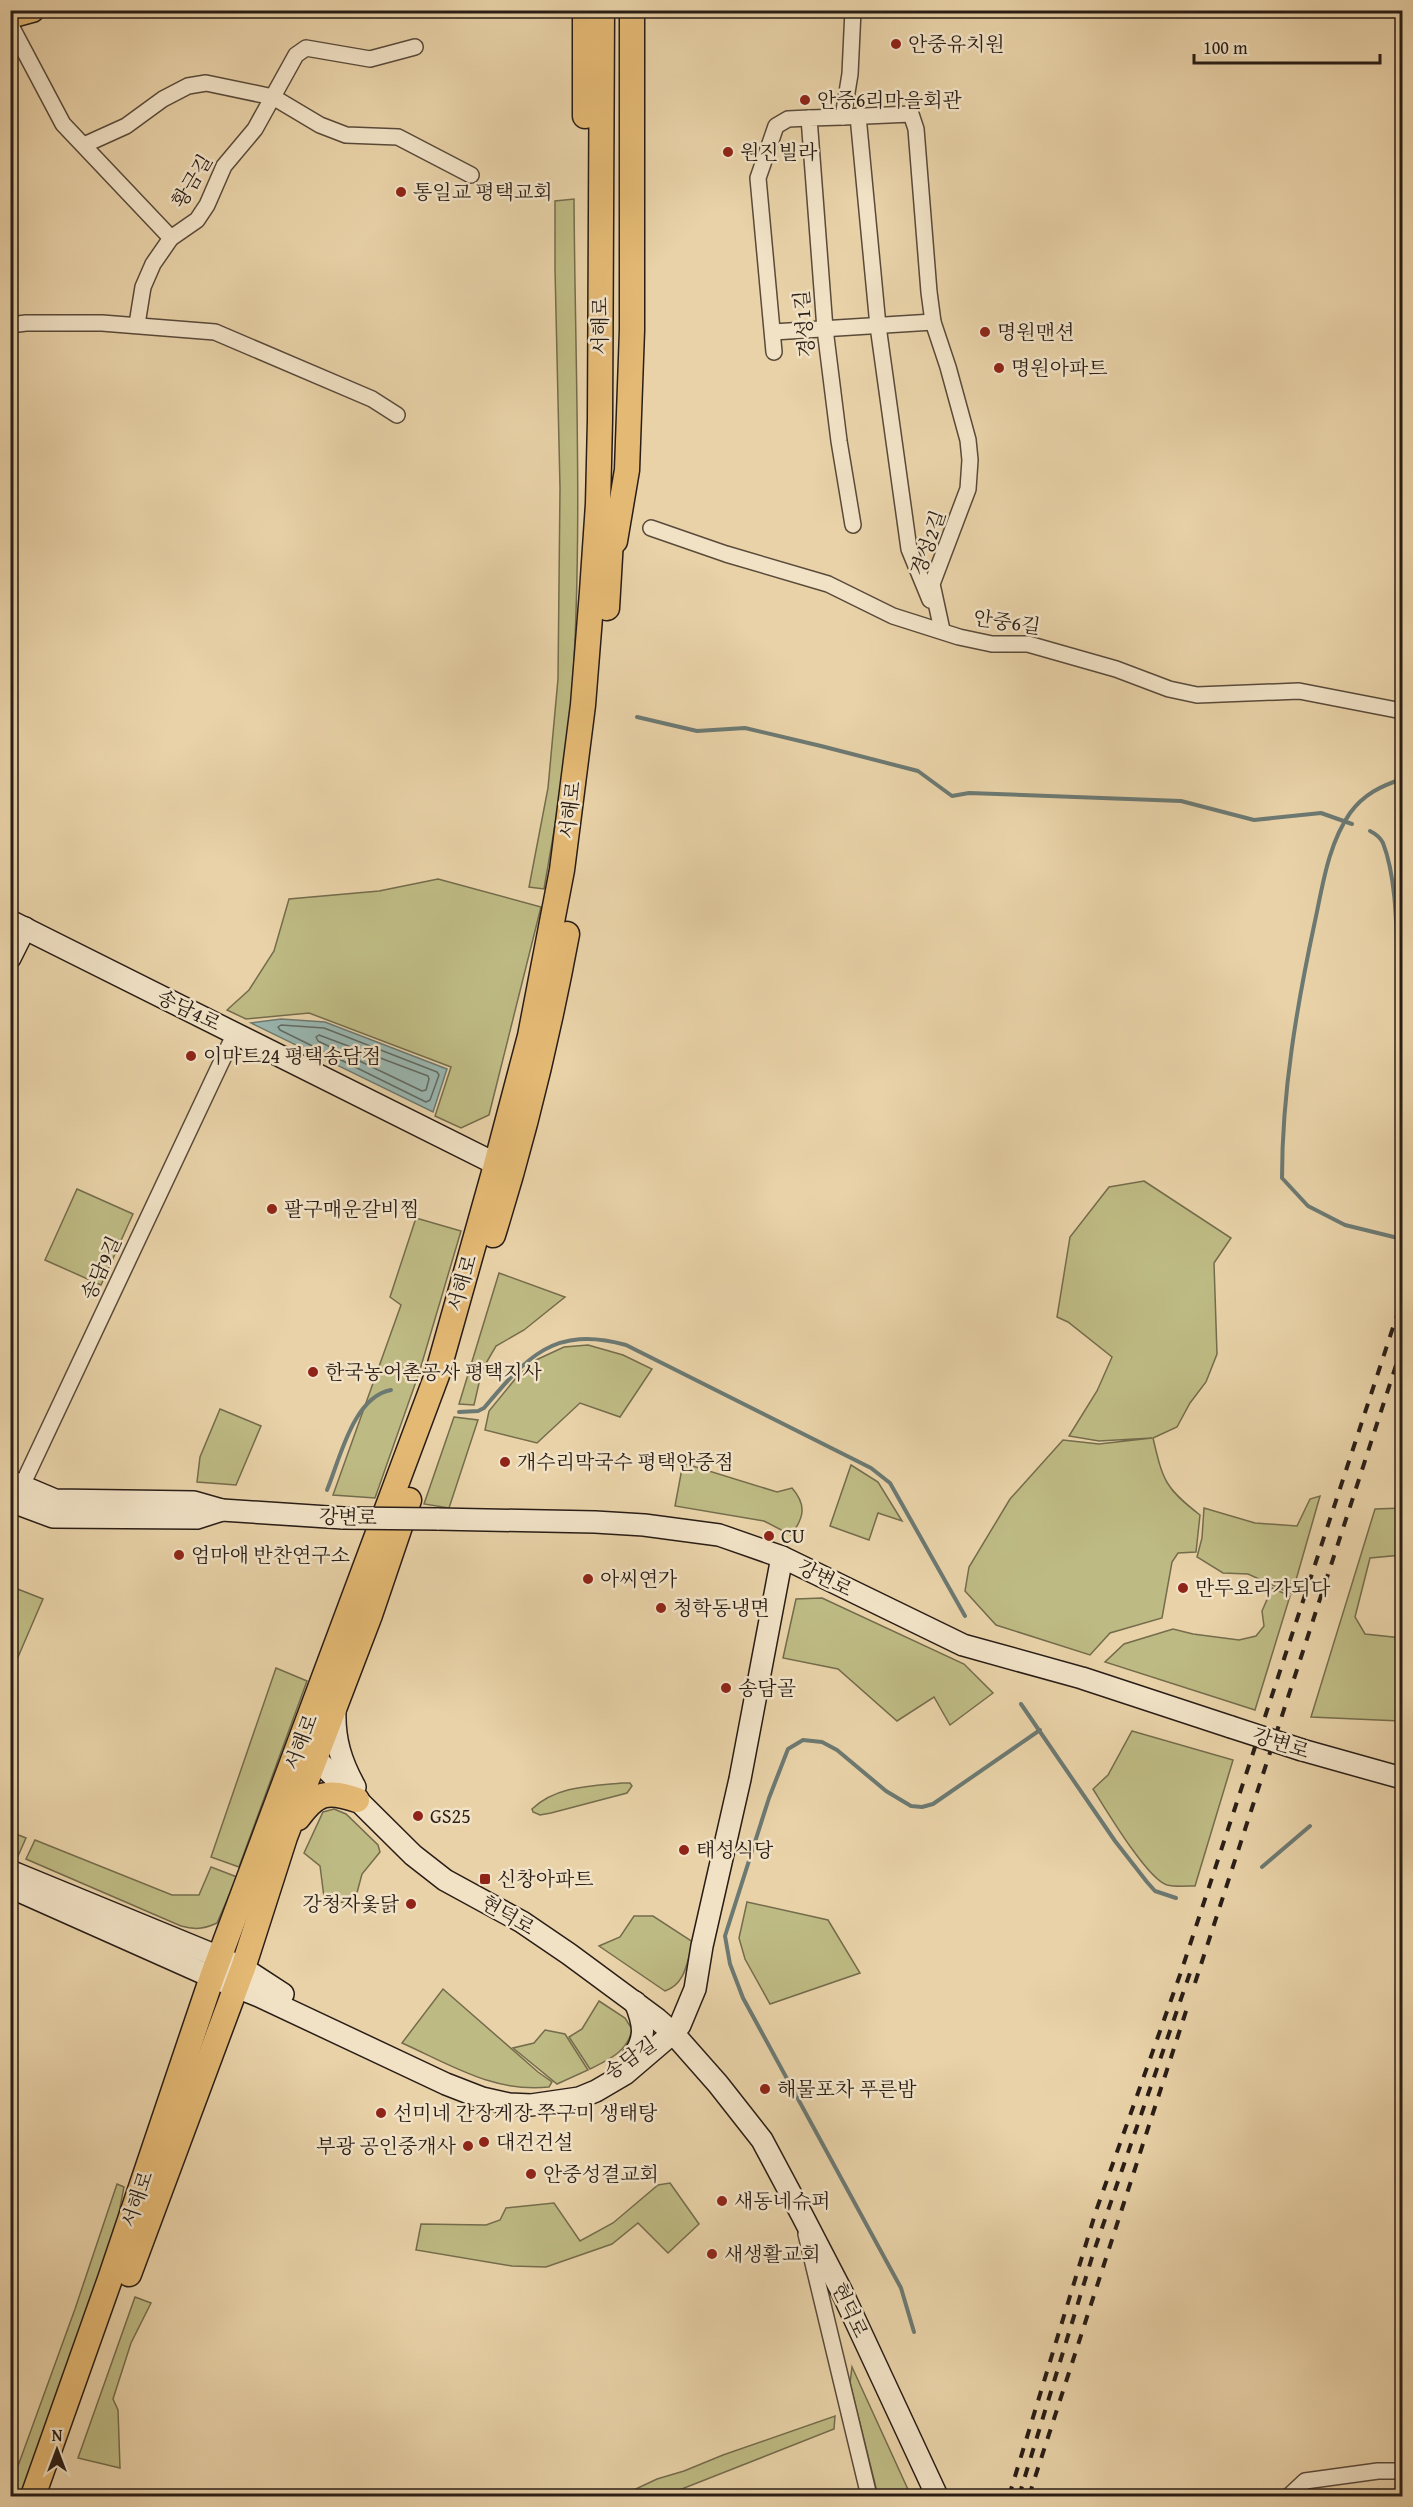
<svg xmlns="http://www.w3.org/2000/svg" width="1413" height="2507" viewBox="0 0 1413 2507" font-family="'Gentium Book Plus','Noto Serif KR',serif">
<rect width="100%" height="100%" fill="#e9d2a8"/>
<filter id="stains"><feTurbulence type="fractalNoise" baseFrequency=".00333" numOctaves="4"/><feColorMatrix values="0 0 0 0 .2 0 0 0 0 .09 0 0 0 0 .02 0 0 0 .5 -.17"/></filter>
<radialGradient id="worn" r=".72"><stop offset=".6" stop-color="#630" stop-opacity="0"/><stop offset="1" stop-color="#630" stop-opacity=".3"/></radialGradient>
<g fill="#beba83" stroke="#746c4c" stroke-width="1.5">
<path d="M574,199C575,364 583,530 572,695C567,760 555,825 544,889L529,887L548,788L558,679L560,488L555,269V201Z"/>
<path d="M438,879L541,907L489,1115L461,1128L435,1116L451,1067L309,1013L246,1019L227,1010L249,990L274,951L289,899L379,891Z"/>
<path d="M1144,1181L1231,1238L1214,1263L1217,1354L1206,1382L1190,1403L1177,1427L1153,1438C1163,1481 1165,1488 1200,1515L1196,1552L1178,1553L1172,1562L1162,1618L1110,1633L1090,1655L996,1625L965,1591L969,1567L1010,1499L1063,1440L1099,1444L1152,1438L1099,1441L1069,1436L1097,1391L1112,1357L1068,1322L1057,1317L1070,1237L1109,1187Z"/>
<path d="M77,1189L133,1214L101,1285L45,1260Z"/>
<path d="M416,1218L461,1231L419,1373L375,1498L333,1495L401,1305L390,1297Z"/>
<path d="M499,1273L565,1297L524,1330L496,1346L482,1370L474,1405L459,1404Z"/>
<path d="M588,1345L623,1355L652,1369L620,1417L580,1403L537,1443L485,1430L489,1411L516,1378L536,1360L564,1347Z"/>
<path d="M220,1409L261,1426L236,1485L197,1482L200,1457Z"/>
<path d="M454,1417L478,1420L449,1508L424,1504Z"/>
<path d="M683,1463L777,1492L792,1488C807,1505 804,1518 791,1535L764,1521L675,1506Z"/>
<path d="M851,1465L878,1482L902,1521L878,1513L869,1540L830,1526Z"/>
<path d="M1320,1496L1292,1594L1248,1574L1223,1573L1197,1557L1202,1538L1204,1508L1255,1523L1297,1526L1310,1499Z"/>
<path d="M1402,1508V1555L1370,1558L1355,1617L1365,1634L1402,1638V1718L1400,1721L1311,1717L1375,1509Z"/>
<path d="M10,1586L43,1599L12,1671L10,1670Z"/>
<path d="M1272,1588L1290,1596L1255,1710L1105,1662L1124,1644L1173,1629L1193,1634L1239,1640L1256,1636L1264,1626L1262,1611Z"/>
<path d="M822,1598L964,1664L993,1693L950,1725L934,1697L897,1721L838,1669L783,1658L796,1599Z"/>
<path d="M276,1668L307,1681L239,1867L211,1857Z"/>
<path d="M1132,1731L1233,1760L1195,1886C1186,1886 1175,1887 1167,1885C1147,1879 1105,1808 1093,1789L1108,1775Z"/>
<path d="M622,1783H630L632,1786L627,1793L551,1813L540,1815L533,1812L532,1809C556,1786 591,1786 622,1783Z"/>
<path d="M334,1809L346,1814L378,1845L380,1852L362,1874L355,1900L325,1905L320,1866L304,1853L323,1812Z"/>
<path d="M11,1832L26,1838L18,1856L11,1853Z"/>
<path d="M35,1840L172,1895H199L211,1867L237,1877L217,1923C204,1929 195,1930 181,1926L26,1859Z"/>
<path d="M747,1902L828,1920L860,1973L770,2004L745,1959L739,1938Z"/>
<path d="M634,1916H653L693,1942C687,1961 686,1984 665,1991L599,1946L620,1937Z"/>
<path d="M443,1989L538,2072L552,2082L549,2087C494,2093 451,2065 402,2043Z"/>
<path d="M599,2001L625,2018L632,2029C628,2052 608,2060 590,2069L569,2037L582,2029Z"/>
<path d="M545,2030L565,2034L588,2070L557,2084L513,2048L534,2043Z"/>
<path d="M670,2183L699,2224L668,2253L638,2223L612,2244L546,2267L512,2266L416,2250L421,2224L486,2225L500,2220L506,2208L554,2203L580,2241L613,2223L658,2185Z"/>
<path d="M117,2184L124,2187L111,2254L25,2496H11L10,2488L75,2309Z"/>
<path d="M135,2297L151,2303L131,2343L113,2399L118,2410L120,2468L78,2458Z"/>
<path d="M852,2367L911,2496H878L850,2383Z"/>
<path d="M835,2416L834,2429L664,2496H621L657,2479L684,2471L723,2455Z"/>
</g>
<path fill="#99b6b0" stroke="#6c7972" stroke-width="1.5" d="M281,1019L325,1022L447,1069L433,1112L251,1023Z"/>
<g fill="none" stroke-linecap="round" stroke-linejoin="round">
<g stroke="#616a63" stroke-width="1.5">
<path d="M281,1025L324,1028L437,1072L439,1075L430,1100L426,1102L280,1030L278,1027Z"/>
<path d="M319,1035L428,1076L429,1079L426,1090L422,1091L318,1041L316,1037Z"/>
</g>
<g stroke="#6c7972" stroke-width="4">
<path d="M637,717L697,731L745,728L821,746L918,771L952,796L969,793L1181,801L1254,820L1321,813L1352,824"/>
<path d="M1402,779C1381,786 1364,794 1350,813C1328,845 1323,884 1315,921C1297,1005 1282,1092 1282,1178L1308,1206L1345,1225L1402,1239"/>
<path d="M1370,831C1376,834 1380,837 1383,843C1399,884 1396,949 1399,993L1402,997"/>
<path d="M459,1412L478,1411L484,1408C527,1357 554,1325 626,1345L871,1468L890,1483L965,1616"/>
<path d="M327,1490C340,1459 353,1397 391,1390"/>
<path d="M1021,1704L1115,1841L1147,1882L1155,1891L1176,1898"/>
<path d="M1262,1867L1310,1826"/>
<path d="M914,2332L901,2288L743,1998L730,1964L725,1936L769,1798L788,1749L803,1740L822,1742L837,1750L886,1791L911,1806L922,1807L933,1804L1040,1730"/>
</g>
<g stroke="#594a3a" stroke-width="18">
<g id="street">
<path d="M853,10L850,74L843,117L809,118L825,329L839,441L853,525"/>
<path d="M10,24L63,124L171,238"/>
<path d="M858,116L878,326L909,549L930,600"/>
<path d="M843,117L911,114L916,129L929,292L933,322L948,367L968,440L970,460L968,489L932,584L942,630"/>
<path d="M84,145L126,126L163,99L188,86L206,83L273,97L320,125L346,135L398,137L471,175"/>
<path d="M137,324L143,287L153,264L171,238L197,220L207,205L224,166L255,129L296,55L306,48L370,59L415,47"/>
<path d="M10,325L26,323H102L215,332L372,399L397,415"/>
<path d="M773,332L933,322"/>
<path d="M774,352L758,178L776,126L788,119L809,118"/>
<path d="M651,528L726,554L828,584L893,616L959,637L992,644H1028L1116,669L1169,689L1197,695L1299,691L1402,711"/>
<path d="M18,1494L235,1033"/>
<path d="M806,2234L869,2496"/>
<path d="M1289,2496L1305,2481L1378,2471H1402"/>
</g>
</g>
<g stroke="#291d16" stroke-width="24">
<g id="secondary">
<path d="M10,921L496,1164"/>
<path d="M10,958L25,928"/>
<path d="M10,1481L55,1500L194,1502L222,1510L343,1518"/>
<path d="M10,1501L53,1517L197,1518L222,1510"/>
<path d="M437,1519L595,1522L644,1525L719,1535L782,1557L963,1645L1082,1678L1231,1727"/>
<path d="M335,1711C334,1739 341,1762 355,1787"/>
<path d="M305,1748L413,1855L445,1880L522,1922L569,1954L657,2019L673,2033L718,2084L762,2140L802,2215L842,2292L937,2496"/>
<path d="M1302,1750L1402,1778"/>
<path d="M10,1871L219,1957L243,1968L283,1994"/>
<path d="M10,1887L212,1977L259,1996L446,2084L482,2098L509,2104L531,2105L579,2098L596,2091L625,2074L673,2033L680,2025L695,1989L702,1946L740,1779L782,1557"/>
<path d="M632,2058C647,2038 644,2024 635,2002"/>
</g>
</g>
<g stroke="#291d16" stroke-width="27">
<g id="primary">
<path d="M10,16L32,10"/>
<path d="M585,116V10"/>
<path d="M615,541L627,470L632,330V10"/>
<path d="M607,608L612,523"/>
<path d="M493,1235C524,1136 548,1036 567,934"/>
<path d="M298,1818C317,1792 327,1790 357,1800"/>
<path d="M129,2274L243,1968L285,1837L370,1615L409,1500"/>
<path d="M33,2496L110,2279L212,1977L437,1375L493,1176L530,1036L562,870L583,705L592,592L598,504L600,420L602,10"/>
</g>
</g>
<use href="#street" stroke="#f1e2c6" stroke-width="15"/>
<use href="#secondary" stroke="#f1e2c6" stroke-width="21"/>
<use href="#primary" stroke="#e4b974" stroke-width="24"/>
<g stroke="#291d16" stroke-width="4" stroke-dasharray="10 10" stroke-linecap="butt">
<path d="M1195,1983L1402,1347"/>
<path d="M1009,2496L1096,2211L1181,1972L1402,1300"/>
<path d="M1019,2496L1093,2254L1192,1967"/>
<path d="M1029,2496L1187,2008"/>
</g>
<g stroke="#291d16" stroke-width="24" stroke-linecap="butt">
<g id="secondary-bridge">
<path d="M343,1518L437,1519"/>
<path d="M1231,1727L1302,1750"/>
</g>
</g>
<use href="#secondary-bridge" stroke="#f1e2c6" stroke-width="21"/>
</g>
<g fill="#8f2418" stroke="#f1e2c6" stroke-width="2">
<circle cx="896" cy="44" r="6"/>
<circle cx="805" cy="100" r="6"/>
<circle cx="728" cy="152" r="6"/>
<circle cx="401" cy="192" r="6"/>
<circle cx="985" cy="332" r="6"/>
<circle cx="999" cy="368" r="6"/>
<circle cx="191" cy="1056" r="6"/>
<circle cx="272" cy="1209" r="6"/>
<circle cx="313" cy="1372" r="6"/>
<circle cx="505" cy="1462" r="6"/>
<circle cx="769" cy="1536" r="6"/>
<circle cx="179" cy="1555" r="6"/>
<circle cx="588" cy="1579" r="6"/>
<circle cx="1183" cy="1588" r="6"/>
<circle cx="661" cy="1608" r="6"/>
<circle cx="726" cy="1688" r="6"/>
<circle cx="418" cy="1816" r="6"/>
<circle cx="684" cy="1850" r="6"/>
<rect x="479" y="1873" width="12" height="12" rx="3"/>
<circle cx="411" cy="1904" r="6"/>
<circle cx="765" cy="2089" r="6"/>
<circle cx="381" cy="2113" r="6"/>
<circle cx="484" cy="2142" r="6"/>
<circle cx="468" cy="2146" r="6"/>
<circle cx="531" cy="2174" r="6"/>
<circle cx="722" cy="2201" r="6"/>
<circle cx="712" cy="2254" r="6"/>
</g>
<g text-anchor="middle" stroke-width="5" stroke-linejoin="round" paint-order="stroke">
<g font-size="20" fill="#291d16" stroke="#f1e2c6" text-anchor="start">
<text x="908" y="51">안중유치원</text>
<text x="817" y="107">안중6리마을회관</text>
<text x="740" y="159">원진빌라</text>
<text x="413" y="199">통일교 평택교회</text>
<text x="997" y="339">명원맨션</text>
<text x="1011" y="375">명원아파트</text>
<text x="203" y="1063">이마트24 평택송담점</text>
<text x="284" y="1216">팔구매운갈비찜</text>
<text x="325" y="1379">한국농어촌공사 평택지사</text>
<text x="517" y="1469">개수리막국수 평택안중점</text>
<text x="781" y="1543">CU</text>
<text x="191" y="1562">엄마애 반찬연구소</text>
<text x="600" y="1586">아씨연가</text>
<text x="1195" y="1595">만두요리가되다</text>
<text x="673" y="1615">청학동냉면</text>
<text x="738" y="1695">송담골</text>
<text x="430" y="1823">GS25</text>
<text x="696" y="1857">태성식당</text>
<text x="497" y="1886">신창아파트</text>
<text x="399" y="1911" text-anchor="end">강청자옻닭</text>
<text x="777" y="2096">해물포차 푸른밤</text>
<text x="393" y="2120">선미네 간장게장 쭈구미 생태탕</text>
<text x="496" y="2149">대건건설</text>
<text x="456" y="2153" text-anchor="end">부광 공인중개사</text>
<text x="543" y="2181">안중성결교회</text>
<text x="734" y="2208">새동네슈퍼</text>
<text x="724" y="2261">새생활교회</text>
</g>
<g font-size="20" fill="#291d16" stroke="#f1e2c6">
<text transform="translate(192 181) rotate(-59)" y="7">황금길</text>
<text transform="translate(804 324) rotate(-95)" y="7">경성1길</text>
<text transform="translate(600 326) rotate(-90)" y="7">서해로</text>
<text transform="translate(928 543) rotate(-71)" y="7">경성2길</text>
<text transform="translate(1007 622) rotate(8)" y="7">안중6길</text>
<text transform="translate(570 810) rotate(-83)" y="7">서해로</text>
<text transform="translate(189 1010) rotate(26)" y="7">송담4로</text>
<text transform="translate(101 1268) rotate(-65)" y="7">송담9길</text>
<text transform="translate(462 1283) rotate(-74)" y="7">서해로</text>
<text transform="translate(348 1517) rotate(2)" y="7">강변로</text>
<text transform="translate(825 1578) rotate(26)" y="7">강변로</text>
<text transform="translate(301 1742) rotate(-69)" y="7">서해로</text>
<text transform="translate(1281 1743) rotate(18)" y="7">강변로</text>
<text transform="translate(508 1915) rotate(30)" y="7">현덕로</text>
<text transform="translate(630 2058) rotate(-35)" y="7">송담길</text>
<text transform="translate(137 2199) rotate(-71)" y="7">서해로</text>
<text transform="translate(850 2310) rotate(65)" y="7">현덕로</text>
</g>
</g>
<rect width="1413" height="2507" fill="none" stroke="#e9d2a8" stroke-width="36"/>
<rect x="12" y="12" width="1389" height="2483" fill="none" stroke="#291d16" stroke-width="3"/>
<rect x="18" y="18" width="1377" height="2471" fill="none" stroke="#291d16" stroke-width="1.5"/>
<g transform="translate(57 2450)" stroke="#f1e2c6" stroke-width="4.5" paint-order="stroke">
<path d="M0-4.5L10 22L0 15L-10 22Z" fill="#291d16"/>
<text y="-9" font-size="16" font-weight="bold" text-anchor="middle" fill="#291d16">N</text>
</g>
<path d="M1194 54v9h186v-9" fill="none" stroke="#291d16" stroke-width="3"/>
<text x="1203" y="54" font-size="18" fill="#291d16" stroke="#f1e2c6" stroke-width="4.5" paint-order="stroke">100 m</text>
<rect width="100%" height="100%" filter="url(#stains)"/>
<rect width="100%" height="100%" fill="url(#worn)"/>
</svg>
